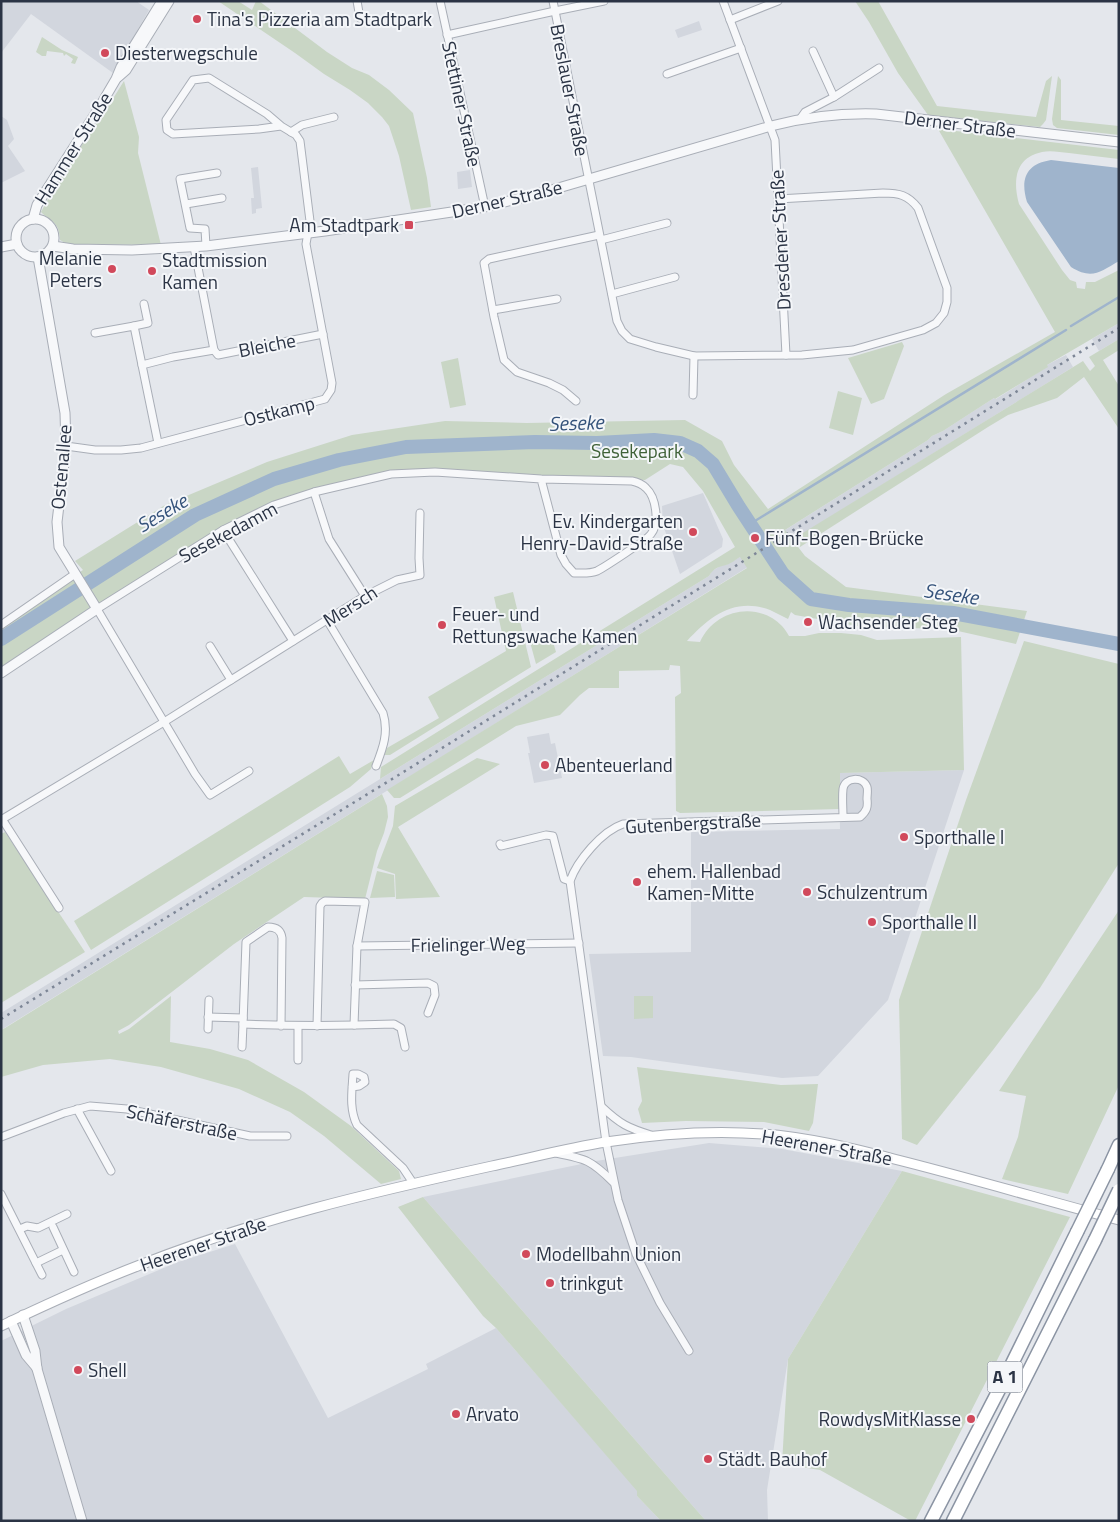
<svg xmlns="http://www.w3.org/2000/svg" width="1120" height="1522" viewBox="0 0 1120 1522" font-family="'Titillium Web',sans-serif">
<rect width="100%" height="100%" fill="#e4e7ec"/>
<g fill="#d2d6de">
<path d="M1,1H136L149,10L113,73L31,14L1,53Z"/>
<path d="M699,21L702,30L678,38L675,30Z"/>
<path d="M1,116L7,120L14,139L8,146L25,171L1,183Z"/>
<path d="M258,167L262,208L256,209V213L252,214L251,198H254L251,168Z"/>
<path d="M470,170L472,187L458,189L457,172Z"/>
<path d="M1119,323V339L1099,351L1092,339Z"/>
<path d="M1066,355L1073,367L788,543L782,532L928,440L932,436L943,431L994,398L996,399L1047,367V365Z"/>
<path d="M703,493L723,539L722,547L680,574L663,525L662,506Z"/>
<path d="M745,554L751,565L1,1030V1013L709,576L712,571L722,565H726Z"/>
<path d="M549,733L551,744L555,743L562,778L534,783L528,753H530L527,737Z"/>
<path d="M964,770L888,1000L818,1076L782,1078L631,1057L603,1056L589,954L691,952V832L840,829L839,773Z"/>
<path d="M709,1143L782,1149L902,1171L788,1359L767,1490L768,1521H706L423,1197L596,1161Z"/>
<path d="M235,1244L328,1418L428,1369L426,1364L496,1328L638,1491L637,1496L661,1521H1V1341L66,1309L178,1262Z"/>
</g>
<g fill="#c9d6c5">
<path d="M218,1H238L252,10L256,1H259L327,52L352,68L369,75L389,90L413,113L427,178L431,207L411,210L399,156L389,126L382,117L368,103L350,90L324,74L295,53Z"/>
<path d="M855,1H878L937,106L1036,117L1046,81L1052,76L1046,120L1043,124L1040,127L946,117L956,131L1119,150V159C1102,157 1085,155 1069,153C1060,152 1050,150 1042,152C1014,158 1013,182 1019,204L1062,270L1070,280L1076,282L1077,288L1085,289L1086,282H1095L1119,270V323L1047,365L1048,367L995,399L994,398L943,431L932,436L928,440L785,530L805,556L846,587L1027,611L1016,644L949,629L863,627L795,615L791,612L788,619C782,616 776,613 770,610C735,597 710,616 687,641L700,642C714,610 757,600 782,626C785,629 787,633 789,636H805L819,633H841L861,635L877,640L961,637L964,770L840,773V809L680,813L676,811L675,697L681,693L680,666L670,665L669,670L619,671V688H589L580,695L560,715L516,726L400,798H394L387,790L747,568L740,557C736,559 731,564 726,565C718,567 714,568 709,576L380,779L381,767L735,547L703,491L683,467L670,464L645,480L403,471L347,482L235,523L1,672V625L83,570L75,561L165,505L267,462L352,435L445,421L527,423L685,420L722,441L734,465L768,509L946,394L1055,332L938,129L898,73L869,22Z"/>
<path d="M42,37L62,50L78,57L75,64L71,63L73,59L66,54L64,56L63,53L47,51L46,56H42L36,52Z"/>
<path d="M1058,76L1061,80V120L1119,126V135L1057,128L1053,125L1052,119Z"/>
<path d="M124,81L139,137L138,153L161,245L67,244L60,240C59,221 52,223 41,212C65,166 97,125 124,81Z"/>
<path d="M1119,339V350L1103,360L1119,386V429L1084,377L1057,398L1008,415L988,427L800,547L793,539L1083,361L1090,371L1095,366L1089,357Z"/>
<path d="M902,342L904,346L884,399L871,404L848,358Z"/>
<path d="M458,358L466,405L450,408L441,362Z"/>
<path d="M838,391L862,398L853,435L829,428Z"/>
<path d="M513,592L531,667L390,755H384L387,748L439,718L428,697L506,651L494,597Z"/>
<path d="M551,635L556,652L536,664L530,642Z"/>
<path d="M1024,641L1119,664V863L1040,988L993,1050L917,1145L902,1139L899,1000L966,800Z"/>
<path d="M339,756L350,774L374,760L371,769L350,787L91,950L74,921Z"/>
<path d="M477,758L500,764L398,827L440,897L396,899L395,874L377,868L393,826L395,806Z"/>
<path d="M382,794L387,806L388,817L384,833L377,851L365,899L304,897L234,944L129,1025L118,1031L119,1034L129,1029L171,996L170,1042L210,1049L248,1060L304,1092L351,1126L399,1171L401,1179L381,1184L324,1136L290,1112L239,1089L161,1067L110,1059L43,1065L1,1077V1030L5,1028Z"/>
<path d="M5,832L85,952L1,1003V834Z"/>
<path d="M377,871L394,875L395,897L370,898Z"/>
<path d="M1119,910V1085L1068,1194L1002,1179L1018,1137L1026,1096L999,1091Z"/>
<path d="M634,996H653V1018L634,1019Z"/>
<path d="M637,1067L781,1085L818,1084L813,1123L809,1131L764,1122L686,1121L642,1123L638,1109L642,1101Z"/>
<path d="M902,1171L1070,1217L915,1521H911L820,1470L782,1464L788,1359Z"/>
<path d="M423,1197L706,1521H661L637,1496V1491L496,1328L483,1316L398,1207Z"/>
</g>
<path fill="#9fb4cc" d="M1051,160L1119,168V261C1100,272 1092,280 1071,267L1027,202C1020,179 1026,164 1051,160Z"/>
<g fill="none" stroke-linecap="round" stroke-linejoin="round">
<g stroke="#9fb4cc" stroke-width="2.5">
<path d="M1071,326L1119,297"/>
<path d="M750,524L1066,330"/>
</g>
<path stroke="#9fb4cc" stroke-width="14" d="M1,639L195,515L274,479L339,460L406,447L535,442L597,443L654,440L680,443L698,451L713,464L739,507L783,574L811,599L849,605L953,613L1119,644"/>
<g stroke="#a9aeb7" stroke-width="9">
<g id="minor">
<path d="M357,1L360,18"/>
<path d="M440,1L485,207"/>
<path d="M553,1L617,321L622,331L630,339L656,347L694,356L802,355L853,350L923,330L936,323L944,313L947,302V288L918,208C908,195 899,193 883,193L778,199"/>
<path d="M723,1L775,140L786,355"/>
<path d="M730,20L778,1"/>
<path d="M447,35L555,11L604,1"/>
<path d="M813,51L834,97"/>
<path d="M667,74L741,48"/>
<path d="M800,119L805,112L834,97L879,68"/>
<path d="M291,132L302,125L334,117"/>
<path d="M186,204L222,198"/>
<path d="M601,240L667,223"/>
<path d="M206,246L205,229L190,228L180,179L217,173"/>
<path d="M194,247L214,350L218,355L323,334"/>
<path d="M612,294L675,277"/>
<path d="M493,310L557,299"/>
<path d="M134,326L148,323L144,304"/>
<path d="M95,333L134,326L142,365"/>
<path d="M693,395L694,356"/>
<path d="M576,401L563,390L549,383L517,372L504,360L494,317L484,263L489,259L599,235"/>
<path d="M158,443L142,365L173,357L214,350"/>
<path d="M66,446L95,450H121L141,448L325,399L331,390L332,383L306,244L310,221L300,141L296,135L281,126L259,129L173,134L167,130L166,120L193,80L209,78L267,114L281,126"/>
<path d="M314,492L329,539L365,596"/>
<path d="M223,530L293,641"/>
<path d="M327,620L383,713C389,732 383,748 376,766"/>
<path d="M1,625L75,574"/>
<path d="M210,646L231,680"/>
<path d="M249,771L210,795L195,774L97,609L223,530L274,505L314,492L391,474L435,472L541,479L632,481C637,482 642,484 646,488C656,497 660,523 651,534C648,539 603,568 597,571C590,574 581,573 574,573L566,564L561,555L541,479"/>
<path d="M2,819L59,908"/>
<path d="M1,820L164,722L365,596L397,580L420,575L419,558L420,513"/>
<path d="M500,844L501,846L546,835L553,836L564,879L570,881"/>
<path d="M357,946L579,943"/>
<path d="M355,985L428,983L434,986L435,995L428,1013"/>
<path d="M208,1017L243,1018"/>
<path d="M281,1026L282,938C281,930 276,927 268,927L246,942L243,1024C293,1026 343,1026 394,1024L401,1028L405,1047"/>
<path d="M317,1026L320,906L322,903L325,901L365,902L357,946L354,1025"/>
<path d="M208,1029L209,1000"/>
<path d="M242,1047L243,1024"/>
<path d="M298,1060V1026"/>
<path d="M352,1087L359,1086L365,1082L364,1077L358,1074H353C352,1091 349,1109 357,1125L403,1168L413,1183"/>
<path d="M602,1107C620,1124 628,1128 651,1135"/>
<path d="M77,1109L111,1171"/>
<path d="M1,1137L64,1113L90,1106L127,1109L250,1136H287"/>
<path d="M556,1153C586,1159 591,1160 613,1182"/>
<path d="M1,1194L42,1275"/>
<path d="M53,1227L74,1272"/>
<path d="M20,1229L27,1226L38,1228L67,1214"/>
<path d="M36,1263L63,1250"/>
<path d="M689,1351L660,1303L636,1254L618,1200L606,1142L570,881C577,861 602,831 623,824L860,817C867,811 868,807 867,799C867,795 868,790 867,787C863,776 845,777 843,789C842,798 843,808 843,817"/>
</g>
</g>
<g stroke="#a9aeb7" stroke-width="11">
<g id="tertiary">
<path d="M118,77L126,70L169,1"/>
<circle cx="35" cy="238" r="19"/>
<path d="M33,219L37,205L99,108L116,79L121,67L162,1"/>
<path d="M53,246L73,249L132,250L206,246L325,231L485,207L548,191L771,126C806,117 840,113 876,114L1119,142"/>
<path d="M1,247L17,244"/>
<path d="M1,673L97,609L59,547L57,522L66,446L65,413L38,257"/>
<path d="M23,1315L35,1351L37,1369L82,1521"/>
<path d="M11,1321L26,1355L37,1368"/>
</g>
</g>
<g stroke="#a9aeb7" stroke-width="11">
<path id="secondary" d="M1,1326C47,1304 93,1283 140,1265C253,1220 373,1192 492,1166C530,1158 568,1148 606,1142C658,1134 711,1130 763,1134C807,1137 851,1148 894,1159C970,1178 1044,1200 1119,1220"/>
</g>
<g stroke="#8b94a3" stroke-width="15">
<g id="motorway">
<path d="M1108,1169L1119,1145"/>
<path d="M931,1521L1001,1386L1077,1232"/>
<path d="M953,1521L1095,1240"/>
</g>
</g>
<use href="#minor" stroke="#f7f8fa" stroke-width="7"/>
<use href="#tertiary" stroke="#f7f8fa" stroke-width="9"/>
<use href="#secondary" stroke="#fff" stroke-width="9"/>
<use href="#motorway" stroke="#fff" stroke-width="12"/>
<path stroke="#7d8696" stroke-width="2.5" stroke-dasharray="2.5 5" stroke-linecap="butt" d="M1,1019L397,776L1119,328"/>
<g stroke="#8b94a3" stroke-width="15" stroke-linecap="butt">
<g id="motorway-bridge">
<path d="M1077,1232L1108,1169"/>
<path d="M1095,1240L1119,1190"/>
</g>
</g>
<use href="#motorway-bridge" stroke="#fff" stroke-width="12"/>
</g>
<g fill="#d1495b" stroke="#f4f6f9" stroke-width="2">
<circle cx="197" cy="19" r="5"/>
<circle cx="105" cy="53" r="5"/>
<rect x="404" y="220" width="10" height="10" rx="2.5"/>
<circle cx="112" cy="269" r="5"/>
<circle cx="152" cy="271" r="5"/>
<circle cx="693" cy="532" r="5"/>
<circle cx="755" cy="538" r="5"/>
<circle cx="808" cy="622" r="5"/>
<circle cx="442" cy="625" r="5"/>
<circle cx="545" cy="765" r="5"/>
<circle cx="904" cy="837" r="5"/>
<circle cx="637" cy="882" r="5"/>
<circle cx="807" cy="892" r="5"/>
<circle cx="872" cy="922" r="5"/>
<circle cx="526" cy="1254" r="5"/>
<circle cx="550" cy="1283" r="5"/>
<circle cx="78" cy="1370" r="5"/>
<circle cx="456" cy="1414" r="5"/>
<circle cx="971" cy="1419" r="5"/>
<circle cx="708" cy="1459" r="5"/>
</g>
<g text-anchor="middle" stroke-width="4" stroke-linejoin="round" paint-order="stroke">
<rect fill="#f4f6f9" stroke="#676e7b" stroke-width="1" x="987.5" y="1361.5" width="35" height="31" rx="4"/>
<g font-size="18" font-weight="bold" fill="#2b3445">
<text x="1005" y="1383">A 1</text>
</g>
<g font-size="19" fill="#2b3445" stroke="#f4f6f9" text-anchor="start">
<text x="207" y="26">Tina's Pizzeria am Stadtpark</text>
<text x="115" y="60">Diesterwegschule</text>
<text x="399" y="232" text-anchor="end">Am Stadtpark</text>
<text x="102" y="265" text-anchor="end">Melanie<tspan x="102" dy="22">Peters</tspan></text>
<text x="162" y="267">Stadtmission<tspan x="162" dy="22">Kamen</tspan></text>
<text x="683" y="528" text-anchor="end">Ev. Kindergarten<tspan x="683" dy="22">Henry-David-Straße</tspan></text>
<text x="765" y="545">Fünf-Bogen-Brücke</text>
<text x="452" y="621">Feuer- und<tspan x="452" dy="22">Rettungswache Kamen</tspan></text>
<text x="818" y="629">Wachsender Steg</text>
<text x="555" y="772">Abenteuerland</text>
<text x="914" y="844">Sporthalle I</text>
<text x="647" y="878">ehem. Hallenbad<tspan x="647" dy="22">Kamen-Mitte</tspan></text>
<text x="817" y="899">Schulzentrum</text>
<text x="882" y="929">Sporthalle II</text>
<text x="536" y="1261">Modellbahn Union</text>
<text x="560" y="1290">trinkgut</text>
<text x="88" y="1377">Shell</text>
<text x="466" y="1421">Arvato</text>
<text x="961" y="1426" text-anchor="end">RowdysMitKlasse</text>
<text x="718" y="1466">Städt. Bauhof</text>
</g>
<g font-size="19" fill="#2b3445" stroke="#f4f6f9">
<text transform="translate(570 90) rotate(79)" y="7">Breslauer Straße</text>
<text transform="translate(462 104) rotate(78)" y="7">Stettiner Straße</text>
<text transform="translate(960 124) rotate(7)" y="7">Derner Straße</text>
<text transform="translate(73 148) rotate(-58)" y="7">Hammer Straße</text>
<text transform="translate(507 199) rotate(-13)" y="7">Derner Straße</text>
<text transform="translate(780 240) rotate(-93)" y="7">Dresdener Straße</text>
<text transform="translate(267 345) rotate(-11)" y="7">Bleiche</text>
<text transform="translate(279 411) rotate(-14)" y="7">Ostkamp</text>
<text transform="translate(61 467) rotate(-85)" y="7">Ostenallee</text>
<text transform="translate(228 532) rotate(-28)" y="7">Sesekedamm</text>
<text transform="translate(350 606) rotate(-32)" y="7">Mersch</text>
<text transform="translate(693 823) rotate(-3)" y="7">Gutenbergstraße</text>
<text transform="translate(468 944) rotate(-1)" y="7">Frielinger Weg</text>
<text transform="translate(182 1122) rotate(12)" y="7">Schäferstraße</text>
<text transform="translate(827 1147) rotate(10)" y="7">Heerener Straße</text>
<text transform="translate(203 1244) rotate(-19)" y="7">Heerener Straße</text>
</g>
<g font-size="19" fill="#3f6138" stroke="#f4f6f9">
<text x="637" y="458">Sesekepark</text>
</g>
<g font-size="20" font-style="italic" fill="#34527a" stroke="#f4f6f9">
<text transform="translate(576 423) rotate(-2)" y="7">Seseke</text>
<text transform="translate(162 513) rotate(-31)" y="7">Seseke</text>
<text transform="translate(951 594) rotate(8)" y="7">Seseke</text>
</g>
</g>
<rect width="1120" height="1522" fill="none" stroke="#2b3445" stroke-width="5"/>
</svg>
